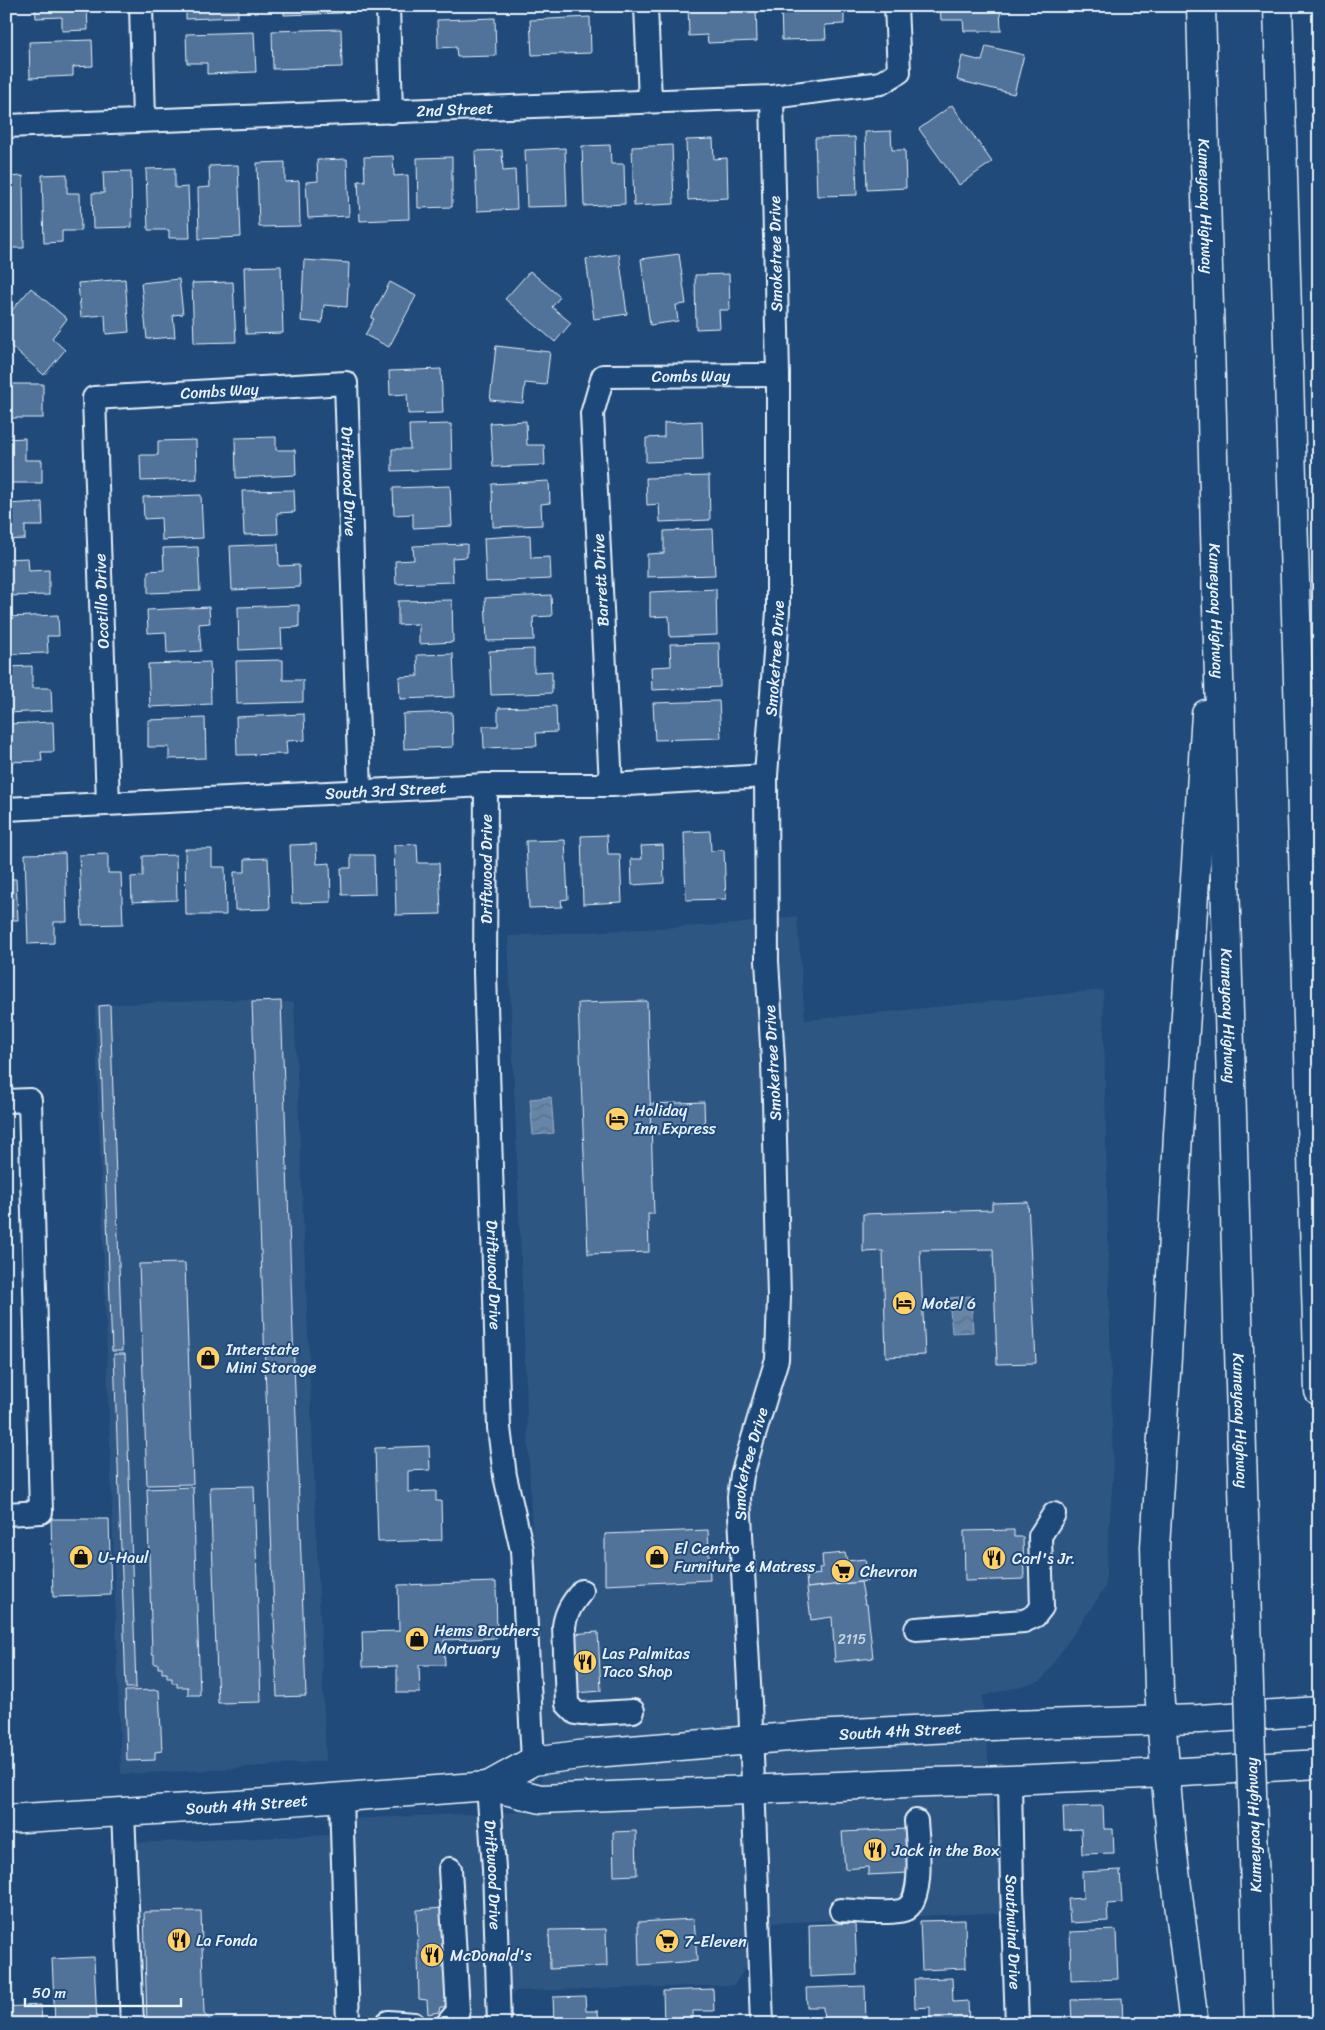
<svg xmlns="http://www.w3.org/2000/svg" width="1325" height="2030" viewBox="0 0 1325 2030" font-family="Sriracha,sans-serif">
<defs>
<pattern id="water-waves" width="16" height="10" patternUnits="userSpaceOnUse" patternTransform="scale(1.25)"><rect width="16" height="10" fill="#6685a7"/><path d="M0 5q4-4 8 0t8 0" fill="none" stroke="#596d82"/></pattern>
</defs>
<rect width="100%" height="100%" fill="#1f4a7a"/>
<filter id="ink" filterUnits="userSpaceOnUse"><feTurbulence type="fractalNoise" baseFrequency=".02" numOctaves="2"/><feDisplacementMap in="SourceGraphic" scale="10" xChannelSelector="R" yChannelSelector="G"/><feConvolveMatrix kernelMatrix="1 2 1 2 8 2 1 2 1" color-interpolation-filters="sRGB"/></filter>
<g filter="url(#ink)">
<g fill="#2e5683">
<path d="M797,916L805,1020L1103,990L1113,1474L1105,1588L1041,1681L982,1696L1004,1915L986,1913L774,1923L734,1985L515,1991L492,2024H356L346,1819L543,1811L508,936L737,924Z"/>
<path d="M253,999L254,1002H294L326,1761L211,1770L121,1774L95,1005Z"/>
<path d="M331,1835L338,2024H140L131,1843Z"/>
</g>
<g fill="url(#water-waves)" stroke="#9ab0c7">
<path d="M551,1097L554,1133L533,1135L530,1099Z"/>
<path d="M971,1296L973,1332L952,1333L949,1298Z"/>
</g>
<g fill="#517399" stroke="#e8f1f8">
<path d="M35,6H87L88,30L62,31V17L36,18Z"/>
<path d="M186,6H238V17L186,19Z"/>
<path d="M284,6H341V13L284,15Z"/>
<path d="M440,6H466V8L440,9Z"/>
<path d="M688,6H756L757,41L708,43L707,35L689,36Z"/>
<path d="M781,6H844V24L825,25L826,39L782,40Z"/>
<path d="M940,6H1000L1001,31H964L963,20H941Z"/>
<path d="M590,17L591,53L532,55L530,20Z"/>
<path d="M495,18L496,56L457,57L456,47L438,48L437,20Z"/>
<path d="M341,29L342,67L273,69L272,31Z"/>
<path d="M254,32L256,72L207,74V63H187L186,34Z"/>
<path d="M92,40L93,66L73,67V76L30,78L29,42Z"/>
<path d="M986,46L1024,55L1014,94L957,80L962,56L982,61Z"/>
<path d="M952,105L992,162L959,185L919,129Z"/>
<path d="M891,131L892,150H905L906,188L867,190L865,132Z"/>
<path d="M855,137L857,195L817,196L815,138Z"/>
<path d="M713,139L714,159L727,158L728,198L688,200L686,140Z"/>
<path d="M610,145L611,164H624L625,204L584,206L582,146Z"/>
<path d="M672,145L674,204L634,206L632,147Z"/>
<path d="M565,148L567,206L527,207L525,150Z"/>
<path d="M502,150L503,171L515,170L517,209L477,211L475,151Z"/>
<path d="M393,156L394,176L408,175L409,219L360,221L358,181H365L364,157Z"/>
<path d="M452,157V207L418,208L417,158Z"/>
<path d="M347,159L349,216L308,218L306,182L318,181L317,160Z"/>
<path d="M285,162V182L299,181L300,226L259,227L257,163Z"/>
<path d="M238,165L241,237L199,239L198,188L210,187L209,166Z"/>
<path d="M175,168V188L188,187L190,238H169V230H148L146,169Z"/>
<path d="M131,171L132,227L93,228L92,193H104L103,172Z"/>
<path d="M67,174V193H80L81,231H62V242L44,243L42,175Z"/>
<path d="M23,176L24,248H6V177Z"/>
<path d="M619,254L627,314L594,319L586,259Z"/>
<path d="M679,254L686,304L676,305L678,321L650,325L641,259Z"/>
<path d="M304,260L349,263L347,307L324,305L322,323L301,321Z"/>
<path d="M281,266L283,333L246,334L244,267Z"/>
<path d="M530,271L560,297L552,307L571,323L555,342L505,299Z"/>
<path d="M729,274L730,310H719L720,328L696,329L695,275Z"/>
<path d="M125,279L129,332L106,334L105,315L81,317L78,283Z"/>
<path d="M179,279L183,314L173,315L175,337L147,339L141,283Z"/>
<path d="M233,282L236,342L194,343L192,283Z"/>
<path d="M390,282L416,296L389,347L365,335L374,319L371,318Z"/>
<path d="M31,288L67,319L52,338L65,350L44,375L6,342V317Z"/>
<path d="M496,346L550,352L546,385L525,383L523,403L490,400Z"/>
<path d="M441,369L443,413L408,414L407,394L390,395L389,371Z"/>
<rect x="6" y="384" width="37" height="34"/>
<path d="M526,421L527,445H544L545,465L493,467L490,423Z"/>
<path d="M702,421L703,460L646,462V438L664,437V423Z"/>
<path d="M451,424L452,469L392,471V449H410L409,425Z"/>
<path d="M276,437V450H295L296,475L236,478L235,438Z"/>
<path d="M25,438V460H42V483H6V439Z"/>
<path d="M196,440L197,479L141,481L140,455H158V441Z"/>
<path d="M709,476L710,520L660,522L659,504L647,505L646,478Z"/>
<path d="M549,481L550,503L541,504L542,525L493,527L492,484Z"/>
<path d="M450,486L452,526L413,528V514L394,515L393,488Z"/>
<path d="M294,490L295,512L277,513L278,534L244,535L242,491Z"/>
<path d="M201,495L203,538L162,540L161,518L144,519L143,497Z"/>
<path d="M42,502L43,526H25V539L6,540V504Z"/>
<path d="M713,529L715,575L647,577V554L664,553V531Z"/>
<path d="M530,535L531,558L550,557L551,579L486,582L484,538Z"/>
<path d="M278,544L279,566L299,565L300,587L232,590L230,546Z"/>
<path d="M467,544V557L452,558L453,582L396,584L395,561L414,560L413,546Z"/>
<path d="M198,547L200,591L148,593V571L164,570L163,548Z"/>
<path d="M28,558L29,571L49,570V595L6,596V559Z"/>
<path d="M716,589L717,635L670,637L669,616L650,617V592Z"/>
<path d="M551,595L552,616L533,617L534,640L487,641L485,598Z"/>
<path d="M452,600L453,642L419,644V624L398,625V601Z"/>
<path d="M299,605V627L281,628L282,648L239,650L238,607Z"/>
<path d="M209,607L210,623L199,624L201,651L167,653L166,632L148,633L147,610Z"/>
<path d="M58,615L59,636H47L48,653L6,654V617Z"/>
<path d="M719,643L720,687L652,690L651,667L671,666L670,644Z"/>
<path d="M534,649V672L552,671V693L491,695L489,651Z"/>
<path d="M453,654L455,697L400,699L399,677L418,676L417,655Z"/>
<path d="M283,660V680H303V702L237,704L236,661Z"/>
<path d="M210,662L211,704L150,707L148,664Z"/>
<path d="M32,666V688H51L52,711L6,713V667Z"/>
<path d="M719,701L721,738L655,740L653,703Z"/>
<path d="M556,706L557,732L536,733L537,746L484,748L483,726H498V708Z"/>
<path d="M452,712L453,747L404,749L403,714Z"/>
<path d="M304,714L305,740L286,741L287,754L237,755L236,717Z"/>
<path d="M205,718L206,758L169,759V747H148V720Z"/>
<path d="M53,722L54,752H41L42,761L6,762V724Z"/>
<path d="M710,831L711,851L724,850L726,899L686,900L684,832Z"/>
<path d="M607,835L608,854H620L622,902L583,904L581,836Z"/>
<path d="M565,840L568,899L561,900L562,907L529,908L526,841Z"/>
<path d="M316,844L317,864L330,863L331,902L292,903L290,845Z"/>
<path d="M417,844L418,863H439L441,914L396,915L394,845Z"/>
<path d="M663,845L664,883L632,885L631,859H642L641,846Z"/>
<path d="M185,849H212V867H225L226,915H186Z"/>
<path d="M65,853L67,922H54V943L28,944L25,854Z"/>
<path d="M108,854V873H121L123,924L82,925L79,855Z"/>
<path d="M176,855L177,900L132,902L131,877L143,876V856Z"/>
<path d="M351,855H374L375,894L342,895L341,868H351Z"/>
<path d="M268,858L270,909L235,910L234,872H245V859Z"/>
<path d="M6,879H16L18,920H6Z"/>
<path d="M281,1001L306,1696L277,1697L252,1002Z"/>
<path d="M647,1001L654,1214H648L649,1252L588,1254L578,1003Z"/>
<path d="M110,1005L122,1351H112L99,1006Z"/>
<path d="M704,1102L705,1132L651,1134L650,1104Z"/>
<path d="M1028,1202L1036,1363L997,1364L993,1249L920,1250L925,1355L886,1357L883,1251L863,1252V1214L992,1210V1203Z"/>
<path d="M185,1263L193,1484L147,1485L139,1264Z"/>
<path d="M114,1354H125L136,1688H126Z"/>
<path d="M429,1446L430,1470L408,1471V1492L436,1491V1501H441L442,1540L378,1542L375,1448Z"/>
<path d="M254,1486L261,1702L218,1703L210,1487Z"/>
<path d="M193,1487L200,1695H188V1687H177V1683H172V1678H167V1673H162V1668H158V1664H154V1654H152L147,1489Z"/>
<path d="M51,1519H109L111,1595L53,1597Z"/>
<path d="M708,1530L710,1580L605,1585V1534Z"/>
<path d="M1014,1530V1537H1023L1024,1579L965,1581L964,1531Z"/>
<path d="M845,1553L847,1561L865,1559L868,1581L807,1588L806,1576L820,1574L819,1568L823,1567L822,1555Z"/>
<path d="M496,1582L497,1638L444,1640L445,1665H419L420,1693H397V1666L363,1667L362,1632L399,1631L398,1585Z"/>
<path d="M861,1582L865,1604H867L873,1658L835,1662L832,1617L811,1620L807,1588Z"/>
<path d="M598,1632L601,1691L577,1693L570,1634Z"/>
<path d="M159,1690L162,1751L155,1752V1760L127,1761L125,1691Z"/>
<path d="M1103,1806L1104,1829H1113L1114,1853L1082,1854L1081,1829L1064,1830L1063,1807Z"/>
<path d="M906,1829L908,1873L868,1875V1867L845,1869L842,1832Z"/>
<path d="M636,1831L637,1875L614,1876L613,1832Z"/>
<path d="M1120,1870L1122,1903L1107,1904L1108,1921L1070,1923L1068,1899L1083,1898L1082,1872Z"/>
<path d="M443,1908L447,2007H440L439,2012L428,2014L427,2000L419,1999L417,1910Z"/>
<path d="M201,1911L204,2014L215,2024H147L144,1912Z"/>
<path d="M694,1919L697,1961L639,1965L638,1922Z"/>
<path d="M965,1920L966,1968L922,1970L920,1921Z"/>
<path d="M855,1923L857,1975L810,1977L809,1925Z"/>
<path d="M606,1929L607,1966L550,1969L549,1930Z"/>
<path d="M1116,1930L1118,1979L1071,1981L1070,1932Z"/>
<path d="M94,1957L97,2024H55L52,1959Z"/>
<path d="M952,1978L953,2002L968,2001L969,2024H930V2007L915,2008L914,1979Z"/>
<path d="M865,1986L866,2024H824L823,2007H807L806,1988Z"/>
<path d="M713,1989L714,2011H693V2024H664L663,1991Z"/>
<path d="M585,1996L586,2011H598L599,2024H554L553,1997Z"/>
<path d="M1122,1998L1123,2024H1072L1071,2000Z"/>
<path d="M41,2005L42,2024H6V2007Z"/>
</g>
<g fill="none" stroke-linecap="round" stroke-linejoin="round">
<g stroke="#e8f1f8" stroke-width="26">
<g id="minor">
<path d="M141,6L144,120"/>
<path d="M388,6L391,112"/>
<path d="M646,6L650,100"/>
<path id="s1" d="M6,126L772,97L881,83L899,72L896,6"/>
<path id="s2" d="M486,785L485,972L499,1428L505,1476L522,1550L533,1761"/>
<path id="s3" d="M611,785L592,414L603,376L778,375"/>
<path id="s4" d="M108,803L94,398L346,383L360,791"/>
<path id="s5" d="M6,809L486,785H611L766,776"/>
<path d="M6,1101L30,1100L41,1512L6,1514"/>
<path d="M582,1591C572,1603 566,1612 564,1626L567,1704L576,1713L582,1714L633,1711"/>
<path d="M916,1629L1024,1621L1035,1616L1042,1607L1040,1536L1054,1514"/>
<path id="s6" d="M1010,1780L1012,1888L1017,2024"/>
<path id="s7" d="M488,1786L494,1868L499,2024"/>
<path d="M341,1797L348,2024"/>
<path d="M123,1812L132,2024"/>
<path d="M841,1910C860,1911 882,1914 900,1911C927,1907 917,1839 916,1821"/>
<path d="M388,2022L414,2024"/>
<path d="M447,2024L458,2011L450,1869"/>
<path id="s8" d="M762,2024L750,1702L739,1497L742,1475L777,1359L779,1297L773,1061L767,961L766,776L778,611V375L772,97"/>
</g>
</g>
<g stroke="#e8f1f8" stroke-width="31">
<g id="major">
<path id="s9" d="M488,1786L533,1761L594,1753L813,1735L1011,1725L1199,1719L1319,1711"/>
<path id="s10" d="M6,1819L238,1805L488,1786L541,1799L930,1782L1010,1780L1166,1773L1319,1764"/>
</g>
</g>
<g stroke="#e8f1f8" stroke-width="31">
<g id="highway">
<path id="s11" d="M1201,6L1218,644L1248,1653"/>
<path d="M1278,6L1319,1391"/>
<path d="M1253,1825L1259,2024"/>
<path d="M1194,2024L1172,1847L1167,1793L1159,1690L1155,1547L1167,1357L1178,1134L1206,714"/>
</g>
</g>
<use href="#minor" stroke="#1f4a7a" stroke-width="22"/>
<use href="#major" stroke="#1f4a7a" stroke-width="28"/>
<use href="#highway" stroke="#1f4a7a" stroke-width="28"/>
<g stroke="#e8f1f8" stroke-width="31" stroke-linecap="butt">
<path id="highway-bridge" d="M1248,1653L1253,1825"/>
</g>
<use href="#highway-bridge" stroke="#1f4a7a" stroke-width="28"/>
</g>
</g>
<defs>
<g id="hotel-disc" transform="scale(1.25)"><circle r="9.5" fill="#ffd166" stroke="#1f4a7a"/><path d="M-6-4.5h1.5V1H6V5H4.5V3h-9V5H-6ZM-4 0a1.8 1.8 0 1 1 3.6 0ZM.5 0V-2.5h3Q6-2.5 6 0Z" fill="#111"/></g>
<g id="shop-disc" transform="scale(1.25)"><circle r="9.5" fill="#ffd166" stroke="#1f4a7a"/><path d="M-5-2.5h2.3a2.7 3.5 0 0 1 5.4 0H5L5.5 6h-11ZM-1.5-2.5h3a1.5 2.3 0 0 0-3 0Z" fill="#111"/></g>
<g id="restaurant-disc" transform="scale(1.25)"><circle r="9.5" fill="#ffd166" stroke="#1f4a7a"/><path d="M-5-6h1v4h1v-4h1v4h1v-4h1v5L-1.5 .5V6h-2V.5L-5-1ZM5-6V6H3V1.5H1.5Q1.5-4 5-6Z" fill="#111"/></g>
<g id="supermarket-disc" transform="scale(1.25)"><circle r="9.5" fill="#ffd166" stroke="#1f4a7a"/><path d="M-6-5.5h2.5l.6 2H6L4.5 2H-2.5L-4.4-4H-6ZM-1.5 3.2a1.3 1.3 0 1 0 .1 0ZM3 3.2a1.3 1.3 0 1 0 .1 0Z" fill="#111"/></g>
</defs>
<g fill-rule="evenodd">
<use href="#hotel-disc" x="617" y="1119"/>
<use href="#hotel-disc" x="904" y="1303"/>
<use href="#shop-disc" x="208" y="1358"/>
<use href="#shop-disc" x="81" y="1557"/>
<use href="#shop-disc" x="657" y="1557"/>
<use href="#restaurant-disc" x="994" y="1558"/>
<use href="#supermarket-disc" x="843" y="1571"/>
<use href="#shop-disc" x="417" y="1639"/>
<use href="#restaurant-disc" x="585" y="1662"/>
<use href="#restaurant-disc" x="875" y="1850"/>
<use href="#restaurant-disc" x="179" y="1940"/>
<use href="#supermarket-disc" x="667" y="1941"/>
<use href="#restaurant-disc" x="432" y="1955"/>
</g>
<g text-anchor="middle" stroke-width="4" stroke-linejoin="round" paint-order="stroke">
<g font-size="14" fill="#c2d2e0">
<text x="852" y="1644">2115</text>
</g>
<g font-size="16" fill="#e8f1f8" stroke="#1f4a7a">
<text dy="6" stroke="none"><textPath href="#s1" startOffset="449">2nd Street</textPath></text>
<text dy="6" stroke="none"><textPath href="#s11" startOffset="200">Kumeyaay Highway</textPath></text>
<text transform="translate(775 254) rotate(-91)" y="6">Smoketree Drive</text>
<text dy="6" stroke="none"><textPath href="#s3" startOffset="499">Combs Way</textPath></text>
<text dy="6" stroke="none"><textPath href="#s4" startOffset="531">Combs Way</textPath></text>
<text dy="6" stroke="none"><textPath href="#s4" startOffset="756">Driftwood Drive</textPath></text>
<text transform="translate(600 580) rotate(-93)" y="6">Barrett Drive</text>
<text transform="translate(101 601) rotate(-92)" y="6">Ocotillo Drive</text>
<text dy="6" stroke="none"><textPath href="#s11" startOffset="605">Kumeyaay Highway</textPath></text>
<text dy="6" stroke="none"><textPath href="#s8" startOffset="1372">Smoketree Drive</textPath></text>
<text dy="6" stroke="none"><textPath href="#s5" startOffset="380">South 3rd Street</textPath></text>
<text transform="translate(486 869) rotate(-90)" y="6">Driftwood Drive</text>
<text dy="6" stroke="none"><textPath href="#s11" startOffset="1010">Kumeyaay Highway</textPath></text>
<text transform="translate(772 1063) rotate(-93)" y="6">Smoketree Drive</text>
<text dy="6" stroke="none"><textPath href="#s2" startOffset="490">Driftwood Drive</textPath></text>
<text dy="6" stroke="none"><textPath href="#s11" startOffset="1415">Kumeyaay Highway</textPath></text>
<text dy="6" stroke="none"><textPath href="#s8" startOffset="562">Smoketree Drive</textPath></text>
<text dy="6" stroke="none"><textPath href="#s9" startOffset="420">South 4th Street</textPath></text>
<text dy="6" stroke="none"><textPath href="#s10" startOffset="241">South 4th Street</textPath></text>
<text transform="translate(1253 1825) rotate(-92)" y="6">Kumeyaay Highway</text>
<text dy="6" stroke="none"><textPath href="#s7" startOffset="89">Driftwood Drive</textPath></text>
<text dy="6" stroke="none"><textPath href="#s6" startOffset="152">Southwind Drive</textPath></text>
</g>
<g font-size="16" fill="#e8f1f8" stroke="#1f4a7a" text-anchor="start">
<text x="634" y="1116">Holiday<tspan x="634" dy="18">Inn Express</tspan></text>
<text x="922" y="1309">Motel 6</text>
<text x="226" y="1355">Interstate<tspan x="226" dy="18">Mini Storage</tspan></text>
<text x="674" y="1554">El Centro<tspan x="674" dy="18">Furniture &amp; Matress</tspan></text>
<text x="98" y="1563">U-Haul</text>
<text x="1012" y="1564">Carl's Jr.</text>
<text x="860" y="1577">Chevron</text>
<text x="434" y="1636">Hems Brothers<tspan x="434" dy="18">Mortuary</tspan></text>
<text x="602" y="1659">Las Palmitas<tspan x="602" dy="18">Taco Shop</tspan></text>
<text x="892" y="1856">Jack in the Box</text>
<text x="196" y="1946">La Fonda</text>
<text x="684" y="1947">7-Eleven</text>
<text x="450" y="1961">McDonald's</text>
</g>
</g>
<rect width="1325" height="2030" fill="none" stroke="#1f4a7a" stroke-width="25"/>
<rect x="12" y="12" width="1300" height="2005" fill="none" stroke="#e8f1f8" stroke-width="2" filter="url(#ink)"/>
<path d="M25 1998v8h156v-8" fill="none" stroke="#e8f1f8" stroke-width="2.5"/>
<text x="32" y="1998" font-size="15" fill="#e8f1f8" stroke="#1f4a7a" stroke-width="4" paint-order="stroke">50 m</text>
</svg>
